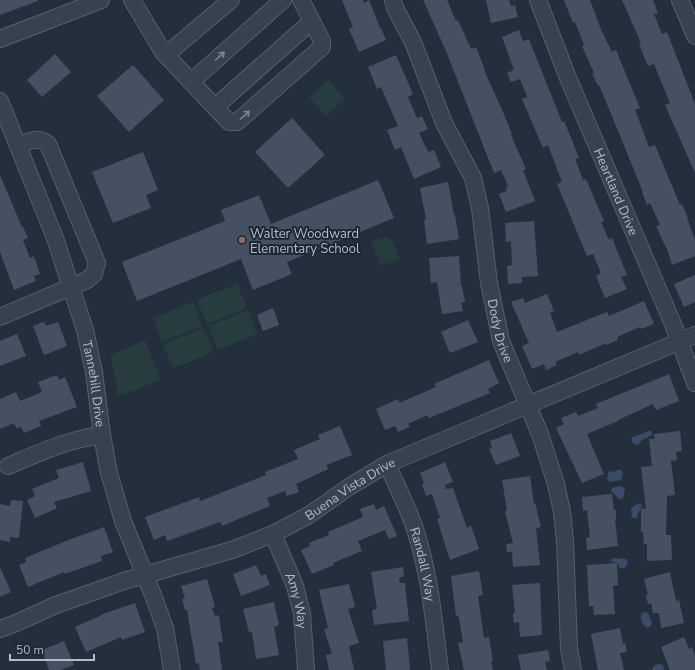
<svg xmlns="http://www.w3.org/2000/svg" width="695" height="670" viewBox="0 0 695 670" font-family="'Nunito Sans',sans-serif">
<rect width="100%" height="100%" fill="#242f3e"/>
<g fill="#263c3f">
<path d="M328,80L345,99L326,116L309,97Z"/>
<path d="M385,237L392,240L400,259L381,266L371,242Z"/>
<path d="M237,284L247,308L207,324L197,300Z"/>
<path d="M193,302L202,326L162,342L153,318Z"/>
<path d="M248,310L257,334L218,350L208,326Z"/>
<path d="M203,328L213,352L173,368L163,344Z"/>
<path d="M145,340L161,380L118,396L111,355Z"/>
</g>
<g fill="#394c67">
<path d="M651,430L652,435L642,440L638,445L633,443L631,438Z"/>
<path d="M618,470H621L623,474L621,480L610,482L607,479L608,474L610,471L614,472Z"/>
<path d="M620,486L625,488L623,499H619L611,491L612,488Z"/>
<path d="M639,503L642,505C640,511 638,512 637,518H632L631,508Z"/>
<path d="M612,558L626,559L628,563L625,568H620L617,563L610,561Z"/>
<path d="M643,612L648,613L652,623L651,626L647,628C642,624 641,621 641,615Z"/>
<path d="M659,664L663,665L664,670H651L655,665Z"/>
</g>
<g fill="#455162">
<path d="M0,0H38V1L0,15Z"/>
<path d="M342,0H363L364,3L369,0L380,28H381L386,40L359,52L349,29L353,27Z"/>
<path d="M423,0H447L456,21L458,20L471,49L476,47L485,70H484L503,112L512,134L511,135L526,169L523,170L535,201L506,212L499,194L507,191L506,187L508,186L501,170L494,173L446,51Z"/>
<path d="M486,0H509L511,6L515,5L518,17L491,23Z"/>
<path d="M564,0H590L600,27L612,52L616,50L640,108L635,110L649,147L655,145L680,205L682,204L688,218H687L695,240V256L672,265L668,252L656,226L660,225L650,203L647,205L642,192H643L616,126L599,85L598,86L592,73H594L582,46L584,44L575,22L573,23Z"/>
<path d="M622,0H653L658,13L654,14L662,34L667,32L695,104V173L665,105L670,103L654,64L648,66L639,44L641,43Z"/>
<path d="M519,30L523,41L529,39L562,122L564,121L574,145L579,158L575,159L583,180L586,179L604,221L601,222L609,240L612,238L627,275L621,277L627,289L605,298L596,276L601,273L593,254L587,256L557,184L562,182L548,145L543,148L522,99L527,97L520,79L511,82L507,73L514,70L502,37Z"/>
<path d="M55,54L71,72L42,97L27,80Z"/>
<path d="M396,55L413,94L408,97L417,118L422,116L428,129L419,133L428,152L434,150L441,167L414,179L401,147L395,150L387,130L398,126L381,87L377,89L368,67Z"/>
<path d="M133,65L164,100L129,132L97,96Z"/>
<path d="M292,118L325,155L288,188L255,152Z"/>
<path d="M143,152L158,190L146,195L151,208L113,223L92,172Z"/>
<path d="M0,175L22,227H23L28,238L23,240L30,258L34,256L40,274L34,276L36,281L14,290L0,252Z"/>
<path d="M378,180L394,218L287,262L292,274L253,290L241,259L137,301L122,262L225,221L221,210L259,195L271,224Z"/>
<path d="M448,182L454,215H455L459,239L427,244L424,220L426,219L420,188Z"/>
<path d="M534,221L538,276L522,277V283L508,284L507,266L512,265L511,241L506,242L505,223Z"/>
<path d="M459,256L461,286H462L465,302L461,303L463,311L442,314L437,282L431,283L429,258Z"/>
<path d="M695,275V302L684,307L674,284Z"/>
<path d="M547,294L554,311L550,313L557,332L607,312L609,316L644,301L654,324L641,329L640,327L617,337L618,340L606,345V343L579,355L578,352L555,362L557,365L546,370L544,364L532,369L522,346L529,343L511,302L523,298L525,303Z"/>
<path d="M273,308L279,325L263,331L257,315Z"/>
<path d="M468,320L478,342L450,353L441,332Z"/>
<path d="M44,322L46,326L58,322L67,346L44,355L33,326Z"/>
<path d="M17,334L26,356L0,366V341Z"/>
<path d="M489,360L499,383L488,389L490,393L429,418L427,415L408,424L410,427L398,432L395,426L385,430L376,409L398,399L399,403L436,387L434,384Z"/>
<path d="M669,374L679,401L656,410L653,404L618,420V421L587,434L604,474L582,483L556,428L564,424L561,418L576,412L578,416L598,408L596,404Z"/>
<path d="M57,375L59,380L65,377L77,407L39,421L41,426L24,433L21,427L16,428L14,423L0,429V399L16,392L20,401L42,392L38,382Z"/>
<path d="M340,426L352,455L326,465L328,469L296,484L299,492L287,496L285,491L267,498L270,506L222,526L220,522L167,541L165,535L154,540L145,517L199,497L200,501L266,475L265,472L298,459L294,450L320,439L318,435Z"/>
<path d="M680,431L682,451L676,452L677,460L671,461L675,495L667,496L666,535H671L672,560L647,561V544H644L643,532H641V508L646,509L641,467L652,466L649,439H655L654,434Z"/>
<path d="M511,433L520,456L496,465L489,449L492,448L490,441Z"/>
<path d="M83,462L91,491L54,502L57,508L35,518L27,500L35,496L32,489L59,478L56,470Z"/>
<path d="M445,462L453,482L445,485L446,489L453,488L467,528L471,526L479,549L450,560L437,519L440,518L432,494L426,496L422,485L424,483L420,473Z"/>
<path d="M530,476L534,504L535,503L541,527L536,528L540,565L513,567L512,552H507L506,544L513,543L505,511L507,510L502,480Z"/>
<path d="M612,494L614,510H616V519H615L618,546L587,550L586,538L590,537L587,510L583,511L582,497Z"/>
<path d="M11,500L23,501L19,538L10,537V542L0,540V504L10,506Z"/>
<path d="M374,504L376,510L384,506L397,536L389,539L385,530L358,541L362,551L333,563L334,565L312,574L301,550L310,546L309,543L329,535L328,532L363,517L360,509Z"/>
<path d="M104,527L113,552L101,556L102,561L65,574L64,572L28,587L19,565L26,562L25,558L66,541Z"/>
<path d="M617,563L618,585L613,586L615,614L594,615L593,606H589L587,565Z"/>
<path d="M256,565L261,576L266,574L270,585L241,596L233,574Z"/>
<path d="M0,567L11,592L0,597Z"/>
<path d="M403,567L404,576L399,578L400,583H405L409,621L374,625L372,610L377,609L371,572Z"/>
<path d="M479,571L483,595L478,596L484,638L489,637L493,661H491L493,670H464L458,643L463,642L459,618L458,616H456L451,576Z"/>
<path d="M670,572L676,601L679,600L684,623L661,628L659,613H653L651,603L648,604L646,596L648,594L644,579Z"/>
<path d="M207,579L215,607L212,608L215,616L217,615L219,617L223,642H218L222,670H200L199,663L196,664L187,610H185L182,599L185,598L181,586Z"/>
<path d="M540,583L542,635L520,637L519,622L514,623L513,613H515L512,585Z"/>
<path d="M349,584L355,607L348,609L359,643L349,646L354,670H329L326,655L332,654L324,629L328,628L319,590Z"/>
<path d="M274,602L279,625L274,627L279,655L256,659L252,632H249L243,609Z"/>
<path d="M135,603L145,632L122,640L121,637L86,652L75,627L106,613Z"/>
<path d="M620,628L623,644L625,643L627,652L620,653L624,670H598L591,634Z"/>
<path d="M684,637L689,649L692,647L695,655V670H670L661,647Z"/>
<path d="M407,638L410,670H386L383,641Z"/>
<path d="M64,641L74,665L60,670H49L42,650Z"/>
<path d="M548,650L550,661L545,662L547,670H521L518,655Z"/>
</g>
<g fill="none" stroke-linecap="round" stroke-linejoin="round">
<g stroke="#565f6c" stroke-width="18">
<g id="minor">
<path d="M132,0L163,52L229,122H237L322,47V41L301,0"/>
<path id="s1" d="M393,0L395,8L413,42L444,123L473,178L480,208L489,283L501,341L540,434L556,484L562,512L565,541L569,648L573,670"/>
<path id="s2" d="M538,0L568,78L673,324L695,383"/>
<path d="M680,0L695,36"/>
<path d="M0,39L101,0"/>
<path d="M166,55L231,0"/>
<path d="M191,82L283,0"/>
<path id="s3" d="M0,101L55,238L85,330L94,372L102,435L109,473L123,521L153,595L165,628L172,670"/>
<path d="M215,107L312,21"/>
<path d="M0,317L87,280L94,274L97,263L48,144C37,136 30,141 18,146"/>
<path id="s4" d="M387,464C396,485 408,507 415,529C430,575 434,622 440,670"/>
<path d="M8,466C41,452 66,440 102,435"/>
<path id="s5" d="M273,534L295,586L302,614L306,670"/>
<path id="s6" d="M0,629L16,623L56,605L124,581L232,550L273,534L309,515L349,487L387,464L695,335"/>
</g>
</g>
<use href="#minor" stroke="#38414e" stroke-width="16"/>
</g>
<defs><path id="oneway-shaft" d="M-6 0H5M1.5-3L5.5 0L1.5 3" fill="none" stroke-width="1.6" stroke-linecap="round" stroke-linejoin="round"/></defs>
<g stroke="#7c8592">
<use href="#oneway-shaft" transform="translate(220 56) rotate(-42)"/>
<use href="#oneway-shaft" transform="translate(245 115) rotate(-42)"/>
</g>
<circle fill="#8d6e63" stroke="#1d2633" stroke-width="1.5" cx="242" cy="240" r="4"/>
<g text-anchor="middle" stroke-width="4" stroke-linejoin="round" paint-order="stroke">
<g font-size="13" fill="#b4bcc9" stroke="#1d2633">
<text dy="5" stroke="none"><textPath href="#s2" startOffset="207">Heartland Drive</textPath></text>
<text dy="5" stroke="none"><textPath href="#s1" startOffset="351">Dody Drive</textPath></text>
<text dy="5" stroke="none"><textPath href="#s3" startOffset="299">Tannehill Drive</textPath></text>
<text dy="5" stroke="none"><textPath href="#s6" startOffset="379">Buena Vista Drive</textPath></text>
<text dy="5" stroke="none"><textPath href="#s4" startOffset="107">Randall Way</textPath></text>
<text dy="5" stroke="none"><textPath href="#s5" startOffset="71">Amy Way</textPath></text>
</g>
<g font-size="13" fill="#b4bcc9" stroke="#1d2633" text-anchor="start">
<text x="250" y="238">Walter Woodward<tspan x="250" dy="15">Elementary School</tspan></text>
</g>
</g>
<path d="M10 654v6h84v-6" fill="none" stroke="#b4bcc9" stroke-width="2"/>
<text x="16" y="654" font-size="12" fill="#b4bcc9" stroke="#1d2633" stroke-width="3" paint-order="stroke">50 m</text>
</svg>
